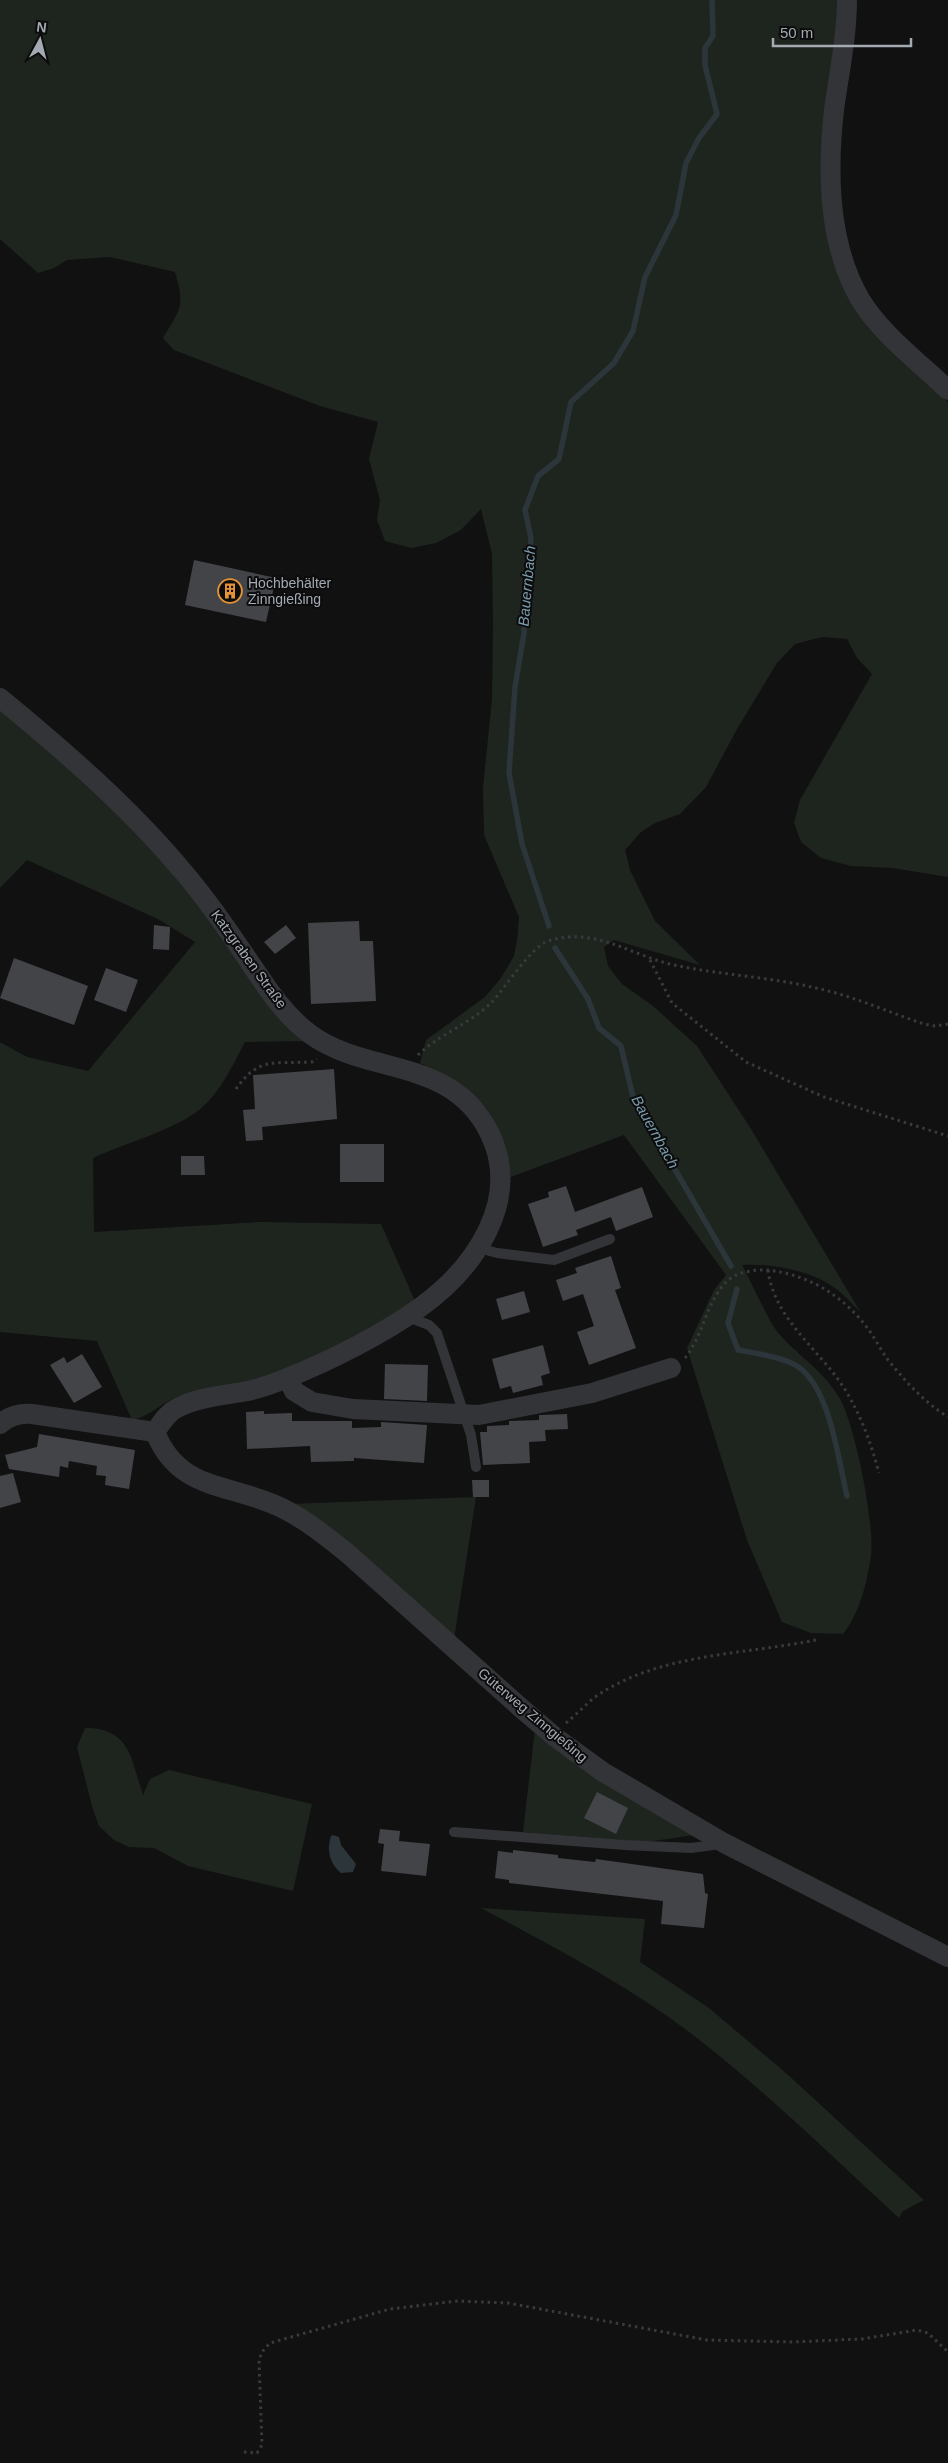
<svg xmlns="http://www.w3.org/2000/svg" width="948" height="2463" viewBox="0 0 948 2463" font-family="Helvetica,sans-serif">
<rect width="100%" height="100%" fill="#111112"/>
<g fill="#1e251e">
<path d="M0,0H840L832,242L902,358L948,402V877L893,868L851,866L821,858L801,842L794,823L800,800L872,674L857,658L847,639L822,637L795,644L777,663L737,729L706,787L680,814L655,823L641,832L625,850L630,870L655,921L700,965L614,940L604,947L608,966L622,984L653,1006L697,1046L751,1129L861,1313C852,1304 843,1293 832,1286C809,1270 769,1263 742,1265C751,1281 769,1323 780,1335C800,1357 823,1371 839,1397C855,1424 875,1525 871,1556C867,1582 860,1613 843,1634L811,1633L782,1622L747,1540L687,1348L714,1290L726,1275L624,1135L508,1178C504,1157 502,1133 491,1115C475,1090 446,1076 420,1063L426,1040L485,997L501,978L514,956L517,941L519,917L484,835L483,788L492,699L493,625L492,554L481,509L461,530L436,543L411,548L385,541L377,520L380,500L369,459L378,422L320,406L174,350L163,338C181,308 185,306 175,272L110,257L67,260L54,268L38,273L0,239Z"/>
<path d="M0,705L138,831L309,1041L245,1042C232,1066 221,1092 199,1110C176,1129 123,1144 93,1158L94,1232L259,1222L381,1224L415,1301C366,1331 299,1371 244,1385C222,1390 197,1389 176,1397C160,1404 150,1416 132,1420L97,1341L0,1332V1042L27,1057L88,1071L195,942L158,919L27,860L0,888Z"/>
<path d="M476,1497L454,1639L289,1504Z"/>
<path d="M85,1728C131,1728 131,1760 143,1795L150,1779L169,1770L312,1804L293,1891L188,1866L154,1848L129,1847L114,1840L99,1826L92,1806L77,1747Z"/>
<path d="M535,1729L694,1835L647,1842L523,1832Z"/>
<path d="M481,1908L645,1919L640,1962L709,2008L787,2074L924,2200L903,2211L899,2218C836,2160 774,2099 707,2046C638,1990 559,1950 481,1908Z"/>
</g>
<path fill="#2c353a" d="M333,1835L339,1837L341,1845L356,1864L353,1872L341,1873C330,1864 326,1850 331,1836Z"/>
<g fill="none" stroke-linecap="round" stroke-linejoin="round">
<g stroke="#2c353a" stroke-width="5.5">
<path d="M549,926L522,844L509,773L515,687L524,633L531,538L525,510L538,476L559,459L571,402L614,363L633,331L645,277L676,215L686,163L699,138L717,114L705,65V48L713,36L712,0"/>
<path d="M555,948L588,999L599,1028L621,1046L633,1097L731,1266"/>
<path d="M737,1289L728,1323L738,1350C754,1353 783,1357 797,1366C830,1387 838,1459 847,1496"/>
</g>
</g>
<g fill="#424448">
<path d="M194,560L276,578L266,622L185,605Z"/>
<path d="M359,921L360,941H373L376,1001L311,1004L308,923Z"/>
<path d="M154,925L170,927L169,950L153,949Z"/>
<path d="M286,925L296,938L275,954L264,942Z"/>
<path d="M14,958L88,986L74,1025L0,998Z"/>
<path d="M106,968L138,980L126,1012L94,1000Z"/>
<path d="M334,1069L337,1119L262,1127L263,1140L246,1141L243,1110L255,1109L253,1075Z"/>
<rect x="340" y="1144" width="44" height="38"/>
<path d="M181,1156H204L205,1175H181Z"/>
<path d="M566,1186L575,1212L642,1187L653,1217L616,1231L611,1217L576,1230L578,1235L543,1247L528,1204L549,1197L548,1192Z"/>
<path d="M611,1256L621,1288L615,1290L636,1348L589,1365L577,1332L594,1326L583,1294L563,1301L556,1280L577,1273L575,1268Z"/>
<path d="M524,1291L530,1312L502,1320L496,1299Z"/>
<path d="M543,1345L550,1373L541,1376L543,1385L513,1393L511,1386L500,1389L492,1359Z"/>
<path d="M82,1354L102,1387L74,1403L50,1365L64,1357L67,1363Z"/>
<path d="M385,1364L428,1365L427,1401L384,1399Z"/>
<path d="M264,1411V1414L292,1413V1421H352V1428L381,1427V1422L427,1425L424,1463L354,1458V1461L311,1462L310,1446L247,1449L246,1412Z"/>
<path d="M567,1414L568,1429L545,1430L546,1441L529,1442L530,1463L483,1465L480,1432H487V1426L509,1425V1421L539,1420V1415H541Z"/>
<path d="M39,1434L135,1450L129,1489L105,1485L106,1476L96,1475L97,1466L69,1461L68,1468L60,1466L59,1477L9,1469L5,1455L37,1447Z"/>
<path d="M13,1473L21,1502L0,1508V1476Z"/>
<path d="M472,1480H489V1497H473Z"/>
<path d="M597,1792L628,1808L616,1834L584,1818Z"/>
<path d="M380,1829L400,1831L399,1841L430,1844L426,1876L381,1871L384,1844L378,1843Z"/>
<path d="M513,1850L558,1855V1858L595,1862L596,1859L703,1874L705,1893L708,1894L704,1928L661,1924L663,1901L509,1883V1880L495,1878L498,1851L513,1853Z"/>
</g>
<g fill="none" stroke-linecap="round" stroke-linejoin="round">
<g stroke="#383b3e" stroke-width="3" stroke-dasharray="2.5 4" stroke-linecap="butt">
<path d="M650,960L672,1003L746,1062L824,1097L948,1136"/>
<path d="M418,1055C440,1034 471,1023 492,1002C505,988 531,947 548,941C595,926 629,955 674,965C721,975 770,977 816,988C853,996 888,1012 924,1024L935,1026L948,1024"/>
<path d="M236,1089C259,1056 275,1064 312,1062L317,1059"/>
<path d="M768,1270C774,1319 819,1349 844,1388C861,1415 871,1443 879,1473"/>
<path d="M685,1358C703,1336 706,1303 726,1282C736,1272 752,1270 765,1270C805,1273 841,1294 865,1325C874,1336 880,1349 888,1360C906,1382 924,1402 948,1417"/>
<path d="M566,1723C576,1715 585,1705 595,1697C659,1653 742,1655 816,1640"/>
<path d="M244,2452L257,2453L262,2445L259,2363L261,2353L270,2343L390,2309L458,2301L508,2303L707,2340L791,2342L862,2339L917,2330L928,2333L948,2352"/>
</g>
<g stroke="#323437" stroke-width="10">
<path d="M479,1248L497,1253L554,1260L610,1239"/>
<path d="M408,1317L429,1325L437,1333L471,1435L476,1467"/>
<path d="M454,1832L625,1845L691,1848L721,1844"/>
</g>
<g stroke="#323437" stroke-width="20">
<path d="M847,0C847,37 839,73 834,110C827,172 828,244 860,299C880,333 920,363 948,390"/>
<path d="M0,698C63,750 127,805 180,868C202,893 221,920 240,948C261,978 280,1012 310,1034C367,1076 453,1056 490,1134C522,1201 474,1268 422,1306C385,1333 330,1361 287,1378C275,1383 261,1388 248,1391C226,1395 199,1397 179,1407C168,1412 162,1422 155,1432"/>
<path d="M288,1378L294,1391L312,1402L353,1409L479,1415L592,1393L671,1368"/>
<path d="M0,1424C9,1416 20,1413 32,1414L155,1432"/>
<path d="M155,1432C178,1489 223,1483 273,1504C300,1515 323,1534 346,1552L521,1708L555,1737L603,1772L724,1843L948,1957"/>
</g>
</g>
<defs>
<g id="building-ring" transform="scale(1.25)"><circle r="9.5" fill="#0c0c0d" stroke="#e59337" stroke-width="1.5"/><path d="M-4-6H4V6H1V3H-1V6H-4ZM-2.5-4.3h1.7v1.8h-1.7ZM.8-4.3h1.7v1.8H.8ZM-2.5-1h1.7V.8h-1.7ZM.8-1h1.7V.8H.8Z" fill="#e59337"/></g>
</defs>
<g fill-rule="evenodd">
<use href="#building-ring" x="230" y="591"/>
</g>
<g text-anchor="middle" stroke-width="4" stroke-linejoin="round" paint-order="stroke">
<g font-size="14" fill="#a3aab2" stroke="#0c0c0d" text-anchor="start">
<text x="248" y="588">Hochbehälter<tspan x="248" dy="16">Zinngießing</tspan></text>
</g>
<g font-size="14" fill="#a3aab2" stroke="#0c0c0d">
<text transform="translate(249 959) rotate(54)" y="5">Katzgraben Straße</text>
<text transform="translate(533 1715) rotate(40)" y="5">Güterweg Zinngießing</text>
</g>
<g font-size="15" font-style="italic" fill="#7c9cac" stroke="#0c0c0d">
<text transform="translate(527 586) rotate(-85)" y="5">Bauernbach</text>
<text transform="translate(655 1132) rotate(61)" y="5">Bauernbach</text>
</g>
</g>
<g transform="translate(40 40) rotate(7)" stroke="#0c0c0d" stroke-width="4" paint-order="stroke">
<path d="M0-4L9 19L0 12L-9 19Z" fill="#a3aab2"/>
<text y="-8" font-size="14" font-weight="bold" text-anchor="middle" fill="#a3aab2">N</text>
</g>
<path d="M773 38v8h138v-8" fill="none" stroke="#a3aab2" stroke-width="2.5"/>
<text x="780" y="38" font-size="15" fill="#a3aab2" stroke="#0c0c0d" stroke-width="4" paint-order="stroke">50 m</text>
</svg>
